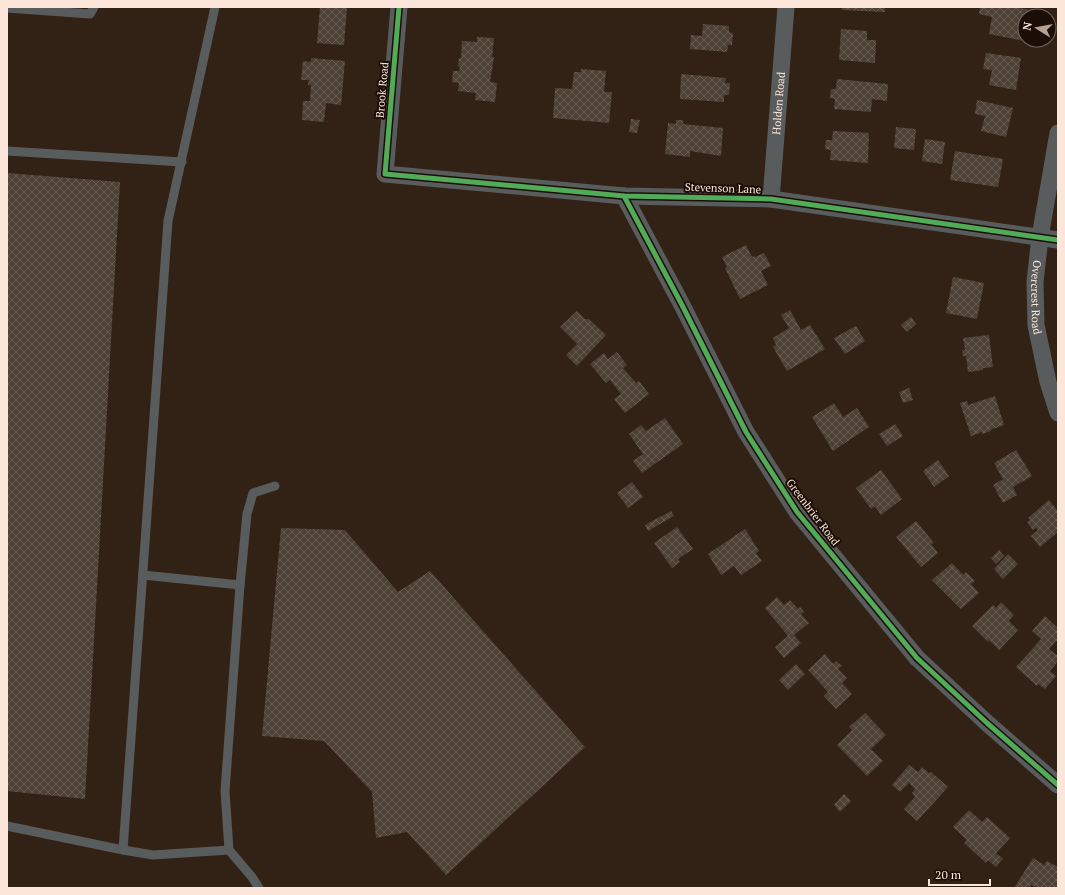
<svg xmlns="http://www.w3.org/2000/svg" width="1065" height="895" viewBox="0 0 1065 895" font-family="'PT Serif',serif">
<defs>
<pattern id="building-cross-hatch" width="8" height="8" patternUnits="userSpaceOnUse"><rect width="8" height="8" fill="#4d4035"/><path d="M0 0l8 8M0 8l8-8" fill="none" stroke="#685c52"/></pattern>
</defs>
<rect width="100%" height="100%" fill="#322216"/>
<g fill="url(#building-cross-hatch)">
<path d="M320,7L347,8L344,45L317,43Z"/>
<path d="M842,7H885V12L842,10Z"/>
<path d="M980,7H1013L1030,10L1029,16H1025L1024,41L989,34L992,17L979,14Z"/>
<path d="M703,24L729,26V32L733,33L732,45H728L727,52L690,49L691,35L702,36Z"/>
<path d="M841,29L867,31V40H876L875,63L839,60Z"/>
<path d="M477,37L494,38L492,57H494L490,82L497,83L495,102L475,100L476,93L458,91L459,83L452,82L453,71H459L460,67L458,66L459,58H461L462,41L477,42Z"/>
<path d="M986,53L1021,58L1016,90L989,85L992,70L983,69Z"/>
<path d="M311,58L345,61L341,105L326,103L324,122L302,120L303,101H310L311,85H308L309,80H301L303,61L311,62Z"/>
<path d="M581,69L606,71L604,92H612L609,123L553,118L555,88L572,89L574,72H581Z"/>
<path d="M681,74L726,78L725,83H730L729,95H724V102L680,99Z"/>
<path d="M837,79L888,84L887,101L872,99L871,112L834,109L835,99L830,98L831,89H836Z"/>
<path d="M977,100L1013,108L1006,137L981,131L985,116L975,114Z"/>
<path d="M631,119L640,120L637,133L629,132Z"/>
<path d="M676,120H683V124L723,128L721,156L690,151V157L665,154L668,123L676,124Z"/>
<path d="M896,127L916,129L914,150L894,148Z"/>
<path d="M833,131L869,133L868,163L830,160L831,150L825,149L826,140H832Z"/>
<path d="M925,139L945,142L942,164L922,161Z"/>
<path d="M955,151L1003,159L998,187L950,180Z"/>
<path d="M7,173L120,182L85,799L7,791Z"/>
<path d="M746,245L752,257L754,256L755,257L764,253L771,266L761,271L768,285L740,299L725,268L727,267L722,257Z"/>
<path d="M953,277L984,283L977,319L946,313Z"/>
<path d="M790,310L801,330L810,325L825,349L787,371L773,347L776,345L773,338L789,328L781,315Z"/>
<path d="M577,311L585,319H589L606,335L577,366L566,355L577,344L560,327Z"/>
<path d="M911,317L916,324L907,332L901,325Z"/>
<path d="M856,326L865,341L845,354L834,338Z"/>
<path d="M989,335L993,367L983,368V370L968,372L966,356H963L962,350H965L963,338Z"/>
<path d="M617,352L627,365L623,368L636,383L639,381L649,394L625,413L614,399L621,394L610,380L606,383L590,364L604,353L608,359Z"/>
<path d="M909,388L913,400L903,403L899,392Z"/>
<path d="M995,396L1004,425L990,430L991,431L982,434V432L971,436L960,403L967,401L968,405Z"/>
<path d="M834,403L843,417L857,408L869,427L833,451L812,417Z"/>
<path d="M665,418L683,444L642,473L633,461L643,454L629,434L641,425L646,431Z"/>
<path d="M895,424L903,436L887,446L879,434Z"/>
<path d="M1016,450L1032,476L1013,487L1017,495L1003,503L993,485L1003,479L994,463Z"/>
<path d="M938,460L949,476L934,487L923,471Z"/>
<path d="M881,470L902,499L881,515L875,506L871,509L856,488Z"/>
<path d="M632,482L643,497L628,508L617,493Z"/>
<path d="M1049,500L1058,511V532L1040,547L1031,536L1038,530L1036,528L1033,530L1027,522L1030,520L1028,518Z"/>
<path d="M671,511L674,516L648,531L645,525Z"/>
<path d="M916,521L934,543L931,544L938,553L921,567L896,537Z"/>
<path d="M677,527L693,549L678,559L680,562L672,568L654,543Z"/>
<path d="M281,528L345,530L398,592L430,571L585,747L446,875L407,832L376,838L372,792L324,741L262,736Z"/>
<path d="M745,529L759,551L756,553L762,561L741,575L734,566L721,575L708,554Z"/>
<path d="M999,550L1004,556L996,564L991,558Z"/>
<path d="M1008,554L1018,564L1003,579L994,569Z"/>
<path d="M952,563L963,575L966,572L975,581L971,584L979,593L961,609L932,580Z"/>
<path d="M777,597L784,605L790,600L798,609L800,607L804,612L801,614L809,623L794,635L801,643L784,658L775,647L788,636L765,608Z"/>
<path d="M1001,602L1014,615L1009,621L1018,630L999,650L989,640L988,642L972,626L993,605L996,608Z"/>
<path d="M1045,616L1058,628V639L1049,649L1058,656V661L1050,671L1056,676L1045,689L1038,684L1037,686L1016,667L1041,639L1032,631Z"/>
<path d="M825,654L833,664L836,661L842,666L838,669L847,678L842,683L852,694L836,709L824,696L828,692L808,670Z"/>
<path d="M796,664L805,674L788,690L779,680Z"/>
<path d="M865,713L886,735L871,749L883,761L867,776L837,745L852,730L849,727Z"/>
<path d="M909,765L918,772L922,767L929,773L931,772L948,787L917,821L904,809L915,797L912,793L915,789L909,783L900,792L892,785Z"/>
<path d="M844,794L851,801L840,812L834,805Z"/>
<path d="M969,810L982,822L987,817L1010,838L996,853L1003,859L996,867L988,860L986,863L964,843L967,840L953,827Z"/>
<path d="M1033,858L1044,865L1047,861L1058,867V888H1037L1031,885L1029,888H1014Z"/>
</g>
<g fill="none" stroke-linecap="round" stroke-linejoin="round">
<g stroke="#595c5d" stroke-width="9">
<path d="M7,8L90,14L94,7"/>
<path d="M7,151L182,162"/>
<path d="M143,575L240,585"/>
<path d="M7,826L123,850L153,855L229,850"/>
<path d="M123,850L168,221L215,7"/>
<path d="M259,888L252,877L229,850L225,791L240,585L247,514L253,493L275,486"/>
</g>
<g stroke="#595c5d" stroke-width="17">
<path d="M399,7L385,174L624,196L771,199L1058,240"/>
<path id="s1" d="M1058,133L1040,237L1035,282L1036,325L1048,382L1058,413"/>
<path d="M624,196L682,305L746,432L797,512L917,658L987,723L1058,785"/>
<path id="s2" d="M771,199L786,7"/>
</g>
<g stroke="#1b0e06" stroke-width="8">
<g id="cycleway">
<path d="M399,7L385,174L624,196L771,199L1058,240"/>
<path d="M624,196L682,305L746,432L797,512L917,658L987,723L1058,785"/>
</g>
</g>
<use href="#cycleway" stroke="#51ab58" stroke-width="5"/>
</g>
<g text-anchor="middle" stroke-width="4" stroke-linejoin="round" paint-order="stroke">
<g font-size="11" fill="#fce6da" stroke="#1b0e06">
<text transform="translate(382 90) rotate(-85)" y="4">Brook Road</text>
<text dy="4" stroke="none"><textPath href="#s2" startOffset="96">Holden Road</textPath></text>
<text transform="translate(723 188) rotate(2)" y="4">Stevenson Lane</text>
<text dy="4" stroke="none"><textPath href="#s1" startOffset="166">Overcrest Road</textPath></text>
<text transform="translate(813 512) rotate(53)" y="4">Greenbrier Road</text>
</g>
</g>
<rect width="1065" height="895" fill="none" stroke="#fce6da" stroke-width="16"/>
<g transform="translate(1037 28) rotate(281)"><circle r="19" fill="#1b0e06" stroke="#75645b"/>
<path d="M0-3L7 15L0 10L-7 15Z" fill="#b5a195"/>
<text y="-6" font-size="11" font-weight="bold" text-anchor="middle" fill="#fce6da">N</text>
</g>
<path d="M929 879v6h61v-6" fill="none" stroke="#fce6da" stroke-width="2"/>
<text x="935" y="879" font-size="12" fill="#fce6da" stroke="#1b0e06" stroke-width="3" paint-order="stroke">20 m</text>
</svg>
